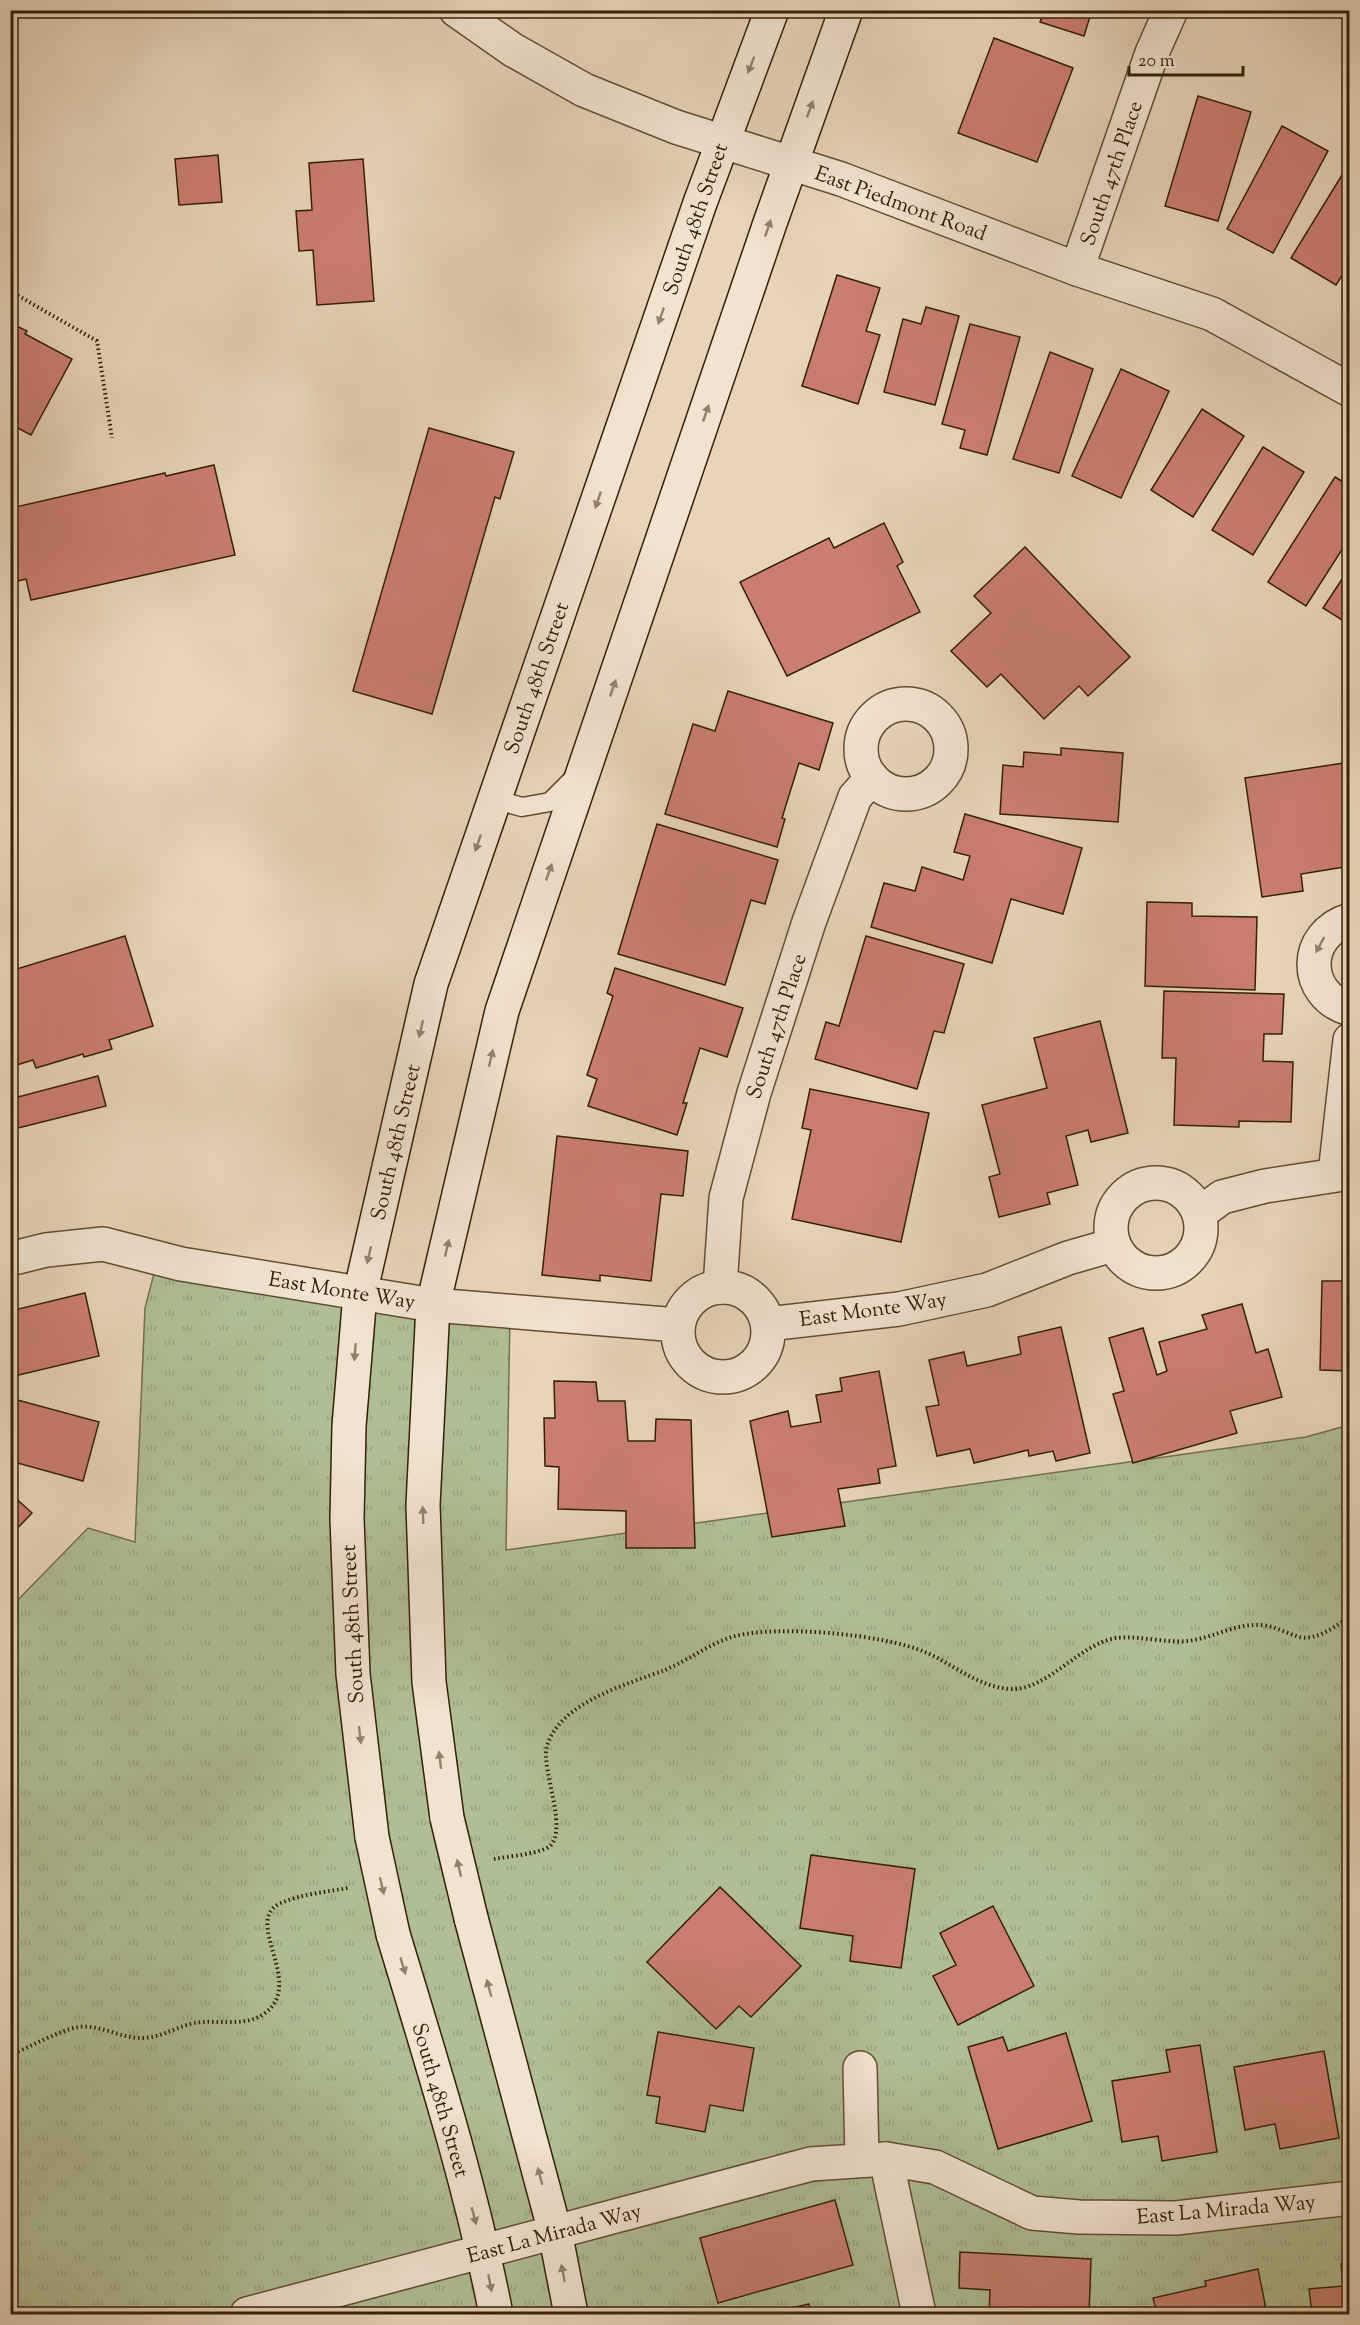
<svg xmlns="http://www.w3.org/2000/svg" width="1360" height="2325" viewBox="0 0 1360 2325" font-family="'Sorts Mill Goudy',serif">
<defs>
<pattern id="grass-tufts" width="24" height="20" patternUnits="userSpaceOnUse" patternTransform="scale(1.5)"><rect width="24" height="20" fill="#afbe94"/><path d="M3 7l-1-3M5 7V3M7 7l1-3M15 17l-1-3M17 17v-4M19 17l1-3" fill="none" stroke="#97a37e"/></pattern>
</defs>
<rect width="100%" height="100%" fill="#e8d4b8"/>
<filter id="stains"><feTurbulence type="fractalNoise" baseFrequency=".00333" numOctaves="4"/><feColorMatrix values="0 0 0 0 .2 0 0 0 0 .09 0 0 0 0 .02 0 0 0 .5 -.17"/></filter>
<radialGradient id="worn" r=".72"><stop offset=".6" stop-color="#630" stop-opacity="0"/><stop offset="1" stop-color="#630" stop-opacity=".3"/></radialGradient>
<path fill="url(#grass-tufts)" stroke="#72704c" stroke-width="1.5" d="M158,1258L510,1311L506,1550L1306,1437L1349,1425V2314H11L10,1608L88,1528L135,1542L145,1308Z"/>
<g fill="#cb7e6f" stroke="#342104" stroke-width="1.5">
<path d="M1044,10H1092L1084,36L1040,22Z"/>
<path d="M994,38L1073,68L1037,162L958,133Z"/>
<path d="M1198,96L1251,112L1218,221L1165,206Z"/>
<path d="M1282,126L1328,151L1273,253L1227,229Z"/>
<path d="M218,155L222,202L179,205L175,159Z"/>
<path d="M363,159L374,301L317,305L313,250L299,251L296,211L312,210L309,163Z"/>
<path d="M1350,162V263L1336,285L1291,258Z"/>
<path d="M837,275L880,288L866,331L880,335L858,404L802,386Z"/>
<path d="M926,307L959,316L935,405L884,392L903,319L921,324Z"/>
<path d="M10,323L27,331L25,334L72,359L31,435L10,424Z"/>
<path d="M970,324L1020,337L987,455L960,448L965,430L942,424Z"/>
<path d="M1050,352L1093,369L1059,473L1013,459Z"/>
<path d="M1121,369L1169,391L1121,498L1072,476Z"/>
<path d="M1202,409L1244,436L1193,517L1151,490Z"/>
<path d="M429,428L514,452L500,499L495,497L432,714L353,691Z"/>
<path d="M1263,447L1304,472L1253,555L1212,530Z"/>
<path d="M214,465L235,555L31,600L26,579L10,583V529L15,528L11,508L165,473L166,476Z"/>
<path d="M1335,477L1350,486V537L1306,606L1268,582Z"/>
<path d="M884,523L903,562L897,566L920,612L787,676L740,582L829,538L834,548Z"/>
<path d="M1025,547L1130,657L1088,696L1079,686L1044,719L1001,674L987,687L951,651L991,613L974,596Z"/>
<path d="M1350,567V625L1323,608Z"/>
<path d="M728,691L833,723L819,770L799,763L782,818L785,819L777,847L665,814L693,724L715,731Z"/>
<path d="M1061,748L1123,753L1118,822L1000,814L1003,765L1023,767L1024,752L1061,755Z"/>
<path d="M1350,762V866L1301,874L1303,891L1262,897L1245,778Z"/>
<path d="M965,814L1082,848L1063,914L1011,899L992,963L871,927L884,883L915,891L922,867L963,880L970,856L954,852Z"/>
<path d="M657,824L778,860L765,904L751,900L725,985L618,954Z"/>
<path d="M1147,902L1192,903V916L1257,917L1255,990L1145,986Z"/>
<path d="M125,936L153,1026L109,1040L112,1049L84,1057L83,1054L36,1068L33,1060L10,1067V971Z"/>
<path d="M866,936L964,964L944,1033L934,1031L917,1089L815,1059L826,1022L839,1026Z"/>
<path d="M615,968L743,1008L727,1057L700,1048L683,1103H687L677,1135L588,1106L597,1079L587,1075L613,996L607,993Z"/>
<path d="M1164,991L1284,994L1282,1034H1264L1263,1061L1293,1062L1291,1122L1239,1121V1127L1174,1125L1176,1058H1162Z"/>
<path d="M1100,1021L1128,1133L1091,1142L1088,1130L1066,1136L1078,1185L1047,1193L1050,1204L999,1217L989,1177L1000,1174L982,1105L1047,1088L1034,1038Z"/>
<path d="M98,1076L106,1106L10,1130V1099Z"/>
<path d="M810,1089L929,1113L901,1242L792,1219L811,1130L802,1128Z"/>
<path d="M557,1136L688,1151L683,1196L661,1194L651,1281L600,1275V1281L542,1275Z"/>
<path d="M1322,1281H1350V1371L1320,1370Z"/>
<path d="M85,1293L99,1356L10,1377V1311Z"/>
<path d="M1242,1304L1256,1353L1268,1349L1282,1397L1230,1411L1237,1433L1133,1463L1113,1394L1124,1391L1109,1338L1143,1328L1157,1375L1167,1371L1159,1342L1207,1329L1202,1315Z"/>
<path d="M1061,1327L1090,1453L1056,1461L1053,1451L1029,1456L1028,1450L974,1463L970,1449L937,1456L926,1407L939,1405L929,1360L964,1352L967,1366L1021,1354L1018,1337Z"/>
<path d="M879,1371L896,1466L878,1469L880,1483L838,1489L845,1526L772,1537L750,1421L788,1411L791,1427L821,1422L816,1395L842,1391L840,1378Z"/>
<path d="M554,1381L596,1382L598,1401H625L628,1441H655L656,1419L691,1420L695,1548H626V1511L558,1509L559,1467L545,1466L544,1418H555Z"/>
<path d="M10,1398L99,1422L83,1481L10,1461Z"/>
<path d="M10,1493L32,1513L10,1536Z"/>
<path d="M811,1855L915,1869L901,1968L850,1961L853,1936L800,1928Z"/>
<path d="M720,1887L801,1966L751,2017L739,2006L716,2029L647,1962Z"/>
<path d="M993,1906L1034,1986L958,2025L933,1976L956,1965L940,1933Z"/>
<path d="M658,2032L754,2048L743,2111L710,2105L705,2132L656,2123L660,2097L647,2095Z"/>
<path d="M1066,2033L1092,2121L998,2149L968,2047L1003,2037L1008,2051Z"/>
<path d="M1200,2045L1217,2152L1162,2161L1158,2136L1122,2142L1112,2081L1170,2072L1166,2050Z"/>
<path d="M1324,2051L1339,2138L1280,2149L1275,2124L1245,2130L1234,2067Z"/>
<path d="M835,2200L853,2265L718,2303L700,2238Z"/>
<path d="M960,2252L1091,2259L1089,2314H989L990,2290L959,2288Z"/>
<path d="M1350,2263V2314H1312L1309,2289L1343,2286L1341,2264Z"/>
<path d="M1258,2269L1267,2314H1157L1153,2298L1206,2286L1205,2281Z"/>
<path d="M809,2304L811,2314H765Z"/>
</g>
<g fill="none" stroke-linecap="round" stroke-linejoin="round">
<g stroke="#614e31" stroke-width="21">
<path id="service" d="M493,799L522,807L550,802L575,777"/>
</g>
<g stroke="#614e31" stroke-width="36">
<g id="minor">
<path d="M456,10L513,50L584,90L676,127L841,179L1077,269L1212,314L1350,390"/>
<path d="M1077,269L1152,53L1171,10"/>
<circle cx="906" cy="749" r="45"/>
<path d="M1350,920C1302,934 1302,995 1350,1009"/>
<path d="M1335,1174L1350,1040"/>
<circle cx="1156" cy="1228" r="45"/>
<path d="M1199,1214L1222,1197L1265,1186L1350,1173"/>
<path d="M10,1259L46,1250L103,1244L181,1264L433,1305L678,1325"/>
<circle cx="723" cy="1332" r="45"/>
<path d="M720,1287L726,1198L754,1093L809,922L855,797L872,778"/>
<path d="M768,1324L899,1309L987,1290L1068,1258L1113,1245"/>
<path d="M860,2068L862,2159"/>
<path d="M886,2159L919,2314"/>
<path d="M247,2314L811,2164L886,2159L935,2167L1032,2213L1079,2217L1176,2218L1350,2198"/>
</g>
</g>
<g stroke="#342104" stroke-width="36">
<g id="secondary">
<path d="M447,1818L429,1682L423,1505L433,1305L502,1011L770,223L846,10"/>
<path d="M372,1837L353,1674L347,1519L349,1426L360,1294L431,984L700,203L772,10"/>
<path d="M471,1918L555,2232L571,2314"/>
<path d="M393,1934C431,2060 471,2186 496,2314"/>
</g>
</g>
<g stroke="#342104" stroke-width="4" stroke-dasharray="1.5 3" stroke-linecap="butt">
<path d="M10,291L97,341L112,438"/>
<path d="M494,1859C510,1856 529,1855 545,1849C573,1838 540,1770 547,1746C560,1702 628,1684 665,1670C689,1660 710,1643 735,1636C780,1625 882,1634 925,1652C953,1664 978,1687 1010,1689C1047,1691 1079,1644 1116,1638C1141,1635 1171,1645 1194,1640C1216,1636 1236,1624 1259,1625C1273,1625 1286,1633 1299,1637C1317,1641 1336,1626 1350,1616"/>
<path d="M10,2055C30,2047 58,2031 78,2027C99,2024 120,2038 141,2038C161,2038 175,2027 194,2023C217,2019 245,2028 265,2013C306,1983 241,1920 281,1903C301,1894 327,1892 348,1888"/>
</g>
<use href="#service" stroke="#f0e3d1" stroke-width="18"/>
<use href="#minor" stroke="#f0e3d1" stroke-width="33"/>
<use href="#secondary" stroke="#f0e3d1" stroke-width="33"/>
<g stroke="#342104" stroke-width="36" stroke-linecap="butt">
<g id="secondary-bridge">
<path d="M447,1818L471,1918"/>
<path d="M372,1837L393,1934"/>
</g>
</g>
<use href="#secondary-bridge" stroke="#f0e3d1" stroke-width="33"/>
</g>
<defs><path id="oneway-solid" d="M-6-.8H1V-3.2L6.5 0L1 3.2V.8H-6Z" transform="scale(1.5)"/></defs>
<g fill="#92826a">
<use href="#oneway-solid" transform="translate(751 65) rotate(111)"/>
<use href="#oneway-solid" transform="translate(810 109) rotate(-70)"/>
<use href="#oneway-solid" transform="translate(768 228) rotate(-71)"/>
<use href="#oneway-solid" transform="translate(661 316) rotate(109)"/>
<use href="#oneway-solid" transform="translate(706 413) rotate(-71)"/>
<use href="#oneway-solid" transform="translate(598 500) rotate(109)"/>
<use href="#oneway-solid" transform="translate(613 688) rotate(-71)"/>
<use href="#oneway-solid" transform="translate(478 843) rotate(109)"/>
<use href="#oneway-solid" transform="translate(549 872) rotate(-71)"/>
<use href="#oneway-solid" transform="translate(1320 945) rotate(118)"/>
<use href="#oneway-solid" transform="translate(421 1029) rotate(103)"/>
<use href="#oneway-solid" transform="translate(491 1058) rotate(-77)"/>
<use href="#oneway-solid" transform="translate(447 1248) rotate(-77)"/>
<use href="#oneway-solid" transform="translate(369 1255) rotate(103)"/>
<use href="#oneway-solid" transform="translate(355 1352) rotate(95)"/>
<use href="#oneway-solid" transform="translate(423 1515) rotate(-92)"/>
<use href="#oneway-solid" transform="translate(360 1735) rotate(83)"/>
<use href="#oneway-solid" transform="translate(440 1760) rotate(-97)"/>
<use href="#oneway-solid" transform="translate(459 1868) rotate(-103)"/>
<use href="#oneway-solid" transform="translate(382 1886) rotate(77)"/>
<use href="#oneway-solid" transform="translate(403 1966) rotate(73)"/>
<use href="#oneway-solid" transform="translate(489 1988) rotate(-105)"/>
<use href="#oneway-solid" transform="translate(540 2176) rotate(-105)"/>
<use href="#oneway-solid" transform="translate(474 2216) rotate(75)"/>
<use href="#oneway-solid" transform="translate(563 2273) rotate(-101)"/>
<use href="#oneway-solid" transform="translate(490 2283) rotate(79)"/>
</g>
<g text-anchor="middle" stroke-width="5" stroke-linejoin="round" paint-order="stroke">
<g font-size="21" fill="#342104" stroke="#f0e3d1">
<text transform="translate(1111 173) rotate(-71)" y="7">South 47th Place</text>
<text transform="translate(901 203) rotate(20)" y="7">East Piedmont Road</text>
<text transform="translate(695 219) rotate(-71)" y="7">South 48th Street</text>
<text transform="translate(536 678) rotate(-71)" y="7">South 48th Street</text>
<text transform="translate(776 1026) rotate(-72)" y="7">South 47th Place</text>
<text transform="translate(395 1142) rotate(-77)" y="7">South 48th Street</text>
<text transform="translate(342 1290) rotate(9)" y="7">East Monte Way</text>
<text transform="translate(873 1309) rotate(-8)" y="7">East Monte Way</text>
<text transform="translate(352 1624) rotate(-93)" y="7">South 48th Street</text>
<text transform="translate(441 2100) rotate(74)" y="7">South 48th Street</text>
<text transform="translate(1226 2209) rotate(-5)" y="7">East La Mirada Way</text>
<text transform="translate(554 2233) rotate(-15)" y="7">East La Mirada Way</text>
</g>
</g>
<rect width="1360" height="2325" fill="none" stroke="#e8d4b8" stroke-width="36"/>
<rect x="12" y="12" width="1336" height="2301" fill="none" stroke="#342104" stroke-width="3"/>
<rect x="18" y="18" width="1324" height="2289" fill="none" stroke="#342104" stroke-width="1.5"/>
<path d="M1129 66v9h114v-9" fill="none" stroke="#342104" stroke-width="3"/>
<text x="1138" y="66" font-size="18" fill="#342104" stroke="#f0e3d1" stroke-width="4.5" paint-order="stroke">20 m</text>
<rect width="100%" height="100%" filter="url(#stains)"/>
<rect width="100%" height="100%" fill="url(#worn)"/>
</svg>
